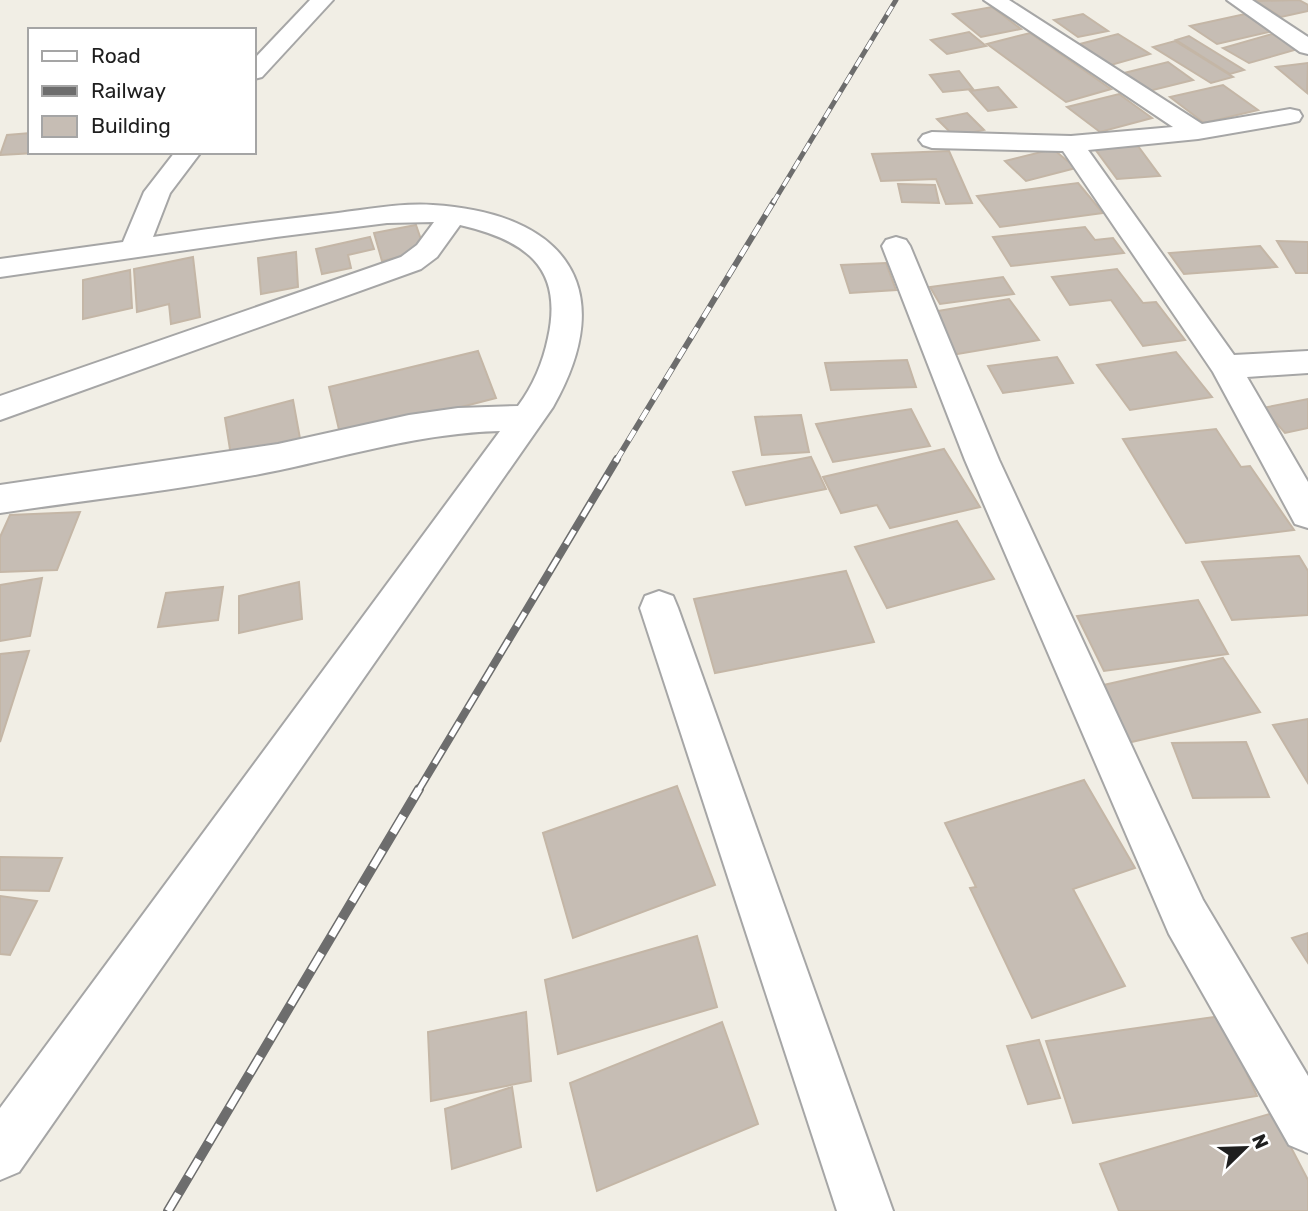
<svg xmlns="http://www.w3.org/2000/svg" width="1308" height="1211" viewBox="0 0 1308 1211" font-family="Rubik,sans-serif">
<rect width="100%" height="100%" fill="#f1eee5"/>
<g fill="#c6bdb4" stroke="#c4b6a6" stroke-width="2">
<path d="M1299,0L1308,5V11L1281,17L1255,1Z"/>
<path d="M992,7L1021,29L981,37L953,14Z"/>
<path d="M1083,14L1108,31L1078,37L1054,20Z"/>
<path d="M1245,14L1273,31L1217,44L1190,26Z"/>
<path d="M969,32L986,46L947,54L931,40Z"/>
<path d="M1030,33L1111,89L1066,102L987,44Z"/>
<path d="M1118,34L1150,54L1111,65L1080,44Z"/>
<path d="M1272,34L1298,49L1249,63L1223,48Z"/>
<path d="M1189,36L1244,70L1230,74L1176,40Z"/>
<path d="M1175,41L1233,77L1211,83L1153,47Z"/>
<path d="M1168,62L1193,80L1145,92L1120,74Z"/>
<path d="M1308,63L1307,93L1276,67Z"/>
<path d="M959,71L973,89L943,92L930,75Z"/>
<path d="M1223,85L1258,110L1204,123L1170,97Z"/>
<path d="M998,87L1016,107L988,111L970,91Z"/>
<path d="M1119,94L1152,118L1100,132L1067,107Z"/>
<path d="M967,113L984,130L954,136L937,119Z"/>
<path d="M30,133V152L36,153L0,155L7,135Z"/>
<path d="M1138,146L1160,176L1117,179L1095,149Z"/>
<path d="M1053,149L1076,168L1026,181L1005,161Z"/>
<path d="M949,151L972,203L946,204L936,179L881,181L872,154Z"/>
<path d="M1078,183L1103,213L1000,227L977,196Z"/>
<path d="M898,184L935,185L939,203L902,202Z"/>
<path d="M416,225L425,251L382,261L374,233Z"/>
<path d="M1085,227L1095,240L1113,238L1124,253L1011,266L993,237Z"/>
<path d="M370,237L374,249L348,255L351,268L322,274L316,249Z"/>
<path d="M1277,241L1308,242V273H1296Z"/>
<path d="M1260,246L1277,267L1184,274L1169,253Z"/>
<path d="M296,252L298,287L261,294L258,258Z"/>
<path d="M193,257L200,317L171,324L169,304L137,312L134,269Z"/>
<path d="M886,263L896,290L850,293L841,265Z"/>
<path d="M1117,269L1143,303L1156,302L1185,340L1143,346L1111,300L1070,305L1052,277Z"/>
<path d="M130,270L132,308L83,319V280Z"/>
<path d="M1003,277L1014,294L940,304L930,287Z"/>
<path d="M1009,299L1039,340L952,355L926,313Z"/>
<path d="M478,351L496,398L341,438L329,387Z"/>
<path d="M1176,352L1212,397L1130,410L1097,365Z"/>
<path d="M1057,357L1073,383L1003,393L988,366Z"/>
<path d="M907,360L916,387L831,390L825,363Z"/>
<path d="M1308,399V428L1285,433L1263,408Z"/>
<path d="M293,400L301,444L232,462L225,418Z"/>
<path d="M911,409L930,446L833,462L816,424Z"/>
<path d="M801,415L809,452L762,455L755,417Z"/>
<path d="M1216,429L1241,467L1250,466L1294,530L1186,543L1123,439Z"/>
<path d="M944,449L980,507L890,528L877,505L841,513L823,477Z"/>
<path d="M811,457L826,489L746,505L733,472Z"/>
<path d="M80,512L57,570L0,572V537L10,515Z"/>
<path d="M957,521L994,579L887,608L855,547Z"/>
<path d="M1299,556L1308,571V615L1232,620L1202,562Z"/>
<path d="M846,571L874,642L715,673L694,599Z"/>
<path d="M42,578L30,636L0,641V585Z"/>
<path d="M299,582L302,619L239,633V596Z"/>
<path d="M223,587L218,620L158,627L166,593Z"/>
<path d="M1198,600L1228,654L1104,671L1077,616Z"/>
<path d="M29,651L0,742V654Z"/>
<path d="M1223,658L1260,712L1127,743L1095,687Z"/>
<path d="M1308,719V783L1273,725Z"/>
<path d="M1246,742L1269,797L1193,798L1172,743Z"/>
<path d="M1084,780L1135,868L1073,889L1125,986L1032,1018L970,888L976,887L945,823Z"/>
<path d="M677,786L715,885L573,938L543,833Z"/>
<path d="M0,857L62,858L49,891L0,890Z"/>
<path d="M0,896L37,901L10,955L0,954Z"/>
<path d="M1308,933V963L1292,938Z"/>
<path d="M697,936L717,1007L558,1054L545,980Z"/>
<path d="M526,1012L531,1081L431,1101L428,1032Z"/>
<path d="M1221,1016L1257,1096L1073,1123L1046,1041Z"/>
<path d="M722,1022L758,1124L597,1191L570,1083Z"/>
<path d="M1039,1040L1060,1098L1028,1104L1007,1046Z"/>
<path d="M512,1087L521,1147L452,1169L445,1109Z"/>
<path d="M1273,1113L1308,1180V1211H1119L1100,1164Z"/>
</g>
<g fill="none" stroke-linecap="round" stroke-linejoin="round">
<g stroke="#a6a6a6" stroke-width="4">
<g id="minor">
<path d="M310,0H333L262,77L254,79V59Z"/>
<path d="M984,0H1009L1202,124L1290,109L1299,111L1302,116L1299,121L1290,123L1198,139L1088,150L1234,355L1308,351V373L1247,377L1308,482V528L1295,524L1213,372L1063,151L932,148L923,145L919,140L923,135L932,132L1071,136L1173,127Z"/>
<path d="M1227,0H1252L1308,37V54L1300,52Z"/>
<path d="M175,152H201L170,193L153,237C214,228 276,220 338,213C370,209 401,203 433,205C564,213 621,287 553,407L19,1172L0,1180V1108L500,431C424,433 354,454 280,470C188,489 93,499 0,513V485L278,444L409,415L458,408L518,406C533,386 543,362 548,338C564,266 524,240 460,225L437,257L421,269L0,420V396L401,257L417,245L434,222L387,223L276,237L0,277V259L123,242L144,192Z"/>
<path d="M896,237L906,240L910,246L999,460L1203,900L1308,1076V1153L1289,1145L1169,934L965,460L882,246L886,240Z"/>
<path d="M659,591L673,596L678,608L893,1211H837L640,608L645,596Z"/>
</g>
</g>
<use href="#minor" fill="#fff" fill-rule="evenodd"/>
<g stroke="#6d6d6d" stroke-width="5">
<path id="rail-far3" d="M773,203L896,0"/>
</g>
<g stroke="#6d6d6d" stroke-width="6">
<path id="rail-far2" d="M616,461L774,201"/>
</g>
<g stroke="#6d6d6d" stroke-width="8">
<path id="rail-far1" d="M418,791L617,459"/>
</g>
<g stroke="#6d6d6d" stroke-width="10">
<path id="rail" d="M168,1211L419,789"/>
</g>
<use href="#rail-far3" stroke="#fff" stroke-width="3.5" stroke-dasharray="10" stroke-linecap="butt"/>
<use href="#rail-far2" stroke="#fff" stroke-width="4.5" stroke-dasharray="12" stroke-linecap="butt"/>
<use href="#rail-far1" stroke="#fff" stroke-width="5" stroke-dasharray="16" stroke-linecap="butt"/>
<use href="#rail" stroke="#fff" stroke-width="7" stroke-dasharray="20" stroke-linecap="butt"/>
</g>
<rect x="28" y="28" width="228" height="126" fill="#ffffff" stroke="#a5a5a5" stroke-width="2"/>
<rect x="42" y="51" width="35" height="10" fill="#ffffff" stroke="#a5a5a5" stroke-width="2"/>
<text x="91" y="63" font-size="21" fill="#1f1f1f">Road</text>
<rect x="42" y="86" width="35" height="10" fill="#6d6d6d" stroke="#a5a5a5" stroke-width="2"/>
<text x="91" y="98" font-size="21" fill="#1f1f1f">Railway</text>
<rect x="42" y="116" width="35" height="21" fill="#c6bdb4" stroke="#a5a5a5" stroke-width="2"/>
<text x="91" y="133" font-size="21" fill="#1f1f1f">Building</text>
<g transform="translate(1245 1148) rotate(67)" stroke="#ffffff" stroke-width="5" paint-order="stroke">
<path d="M0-5L12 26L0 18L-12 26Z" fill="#1f1f1f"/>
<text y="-10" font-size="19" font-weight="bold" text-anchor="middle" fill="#1f1f1f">N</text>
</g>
</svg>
